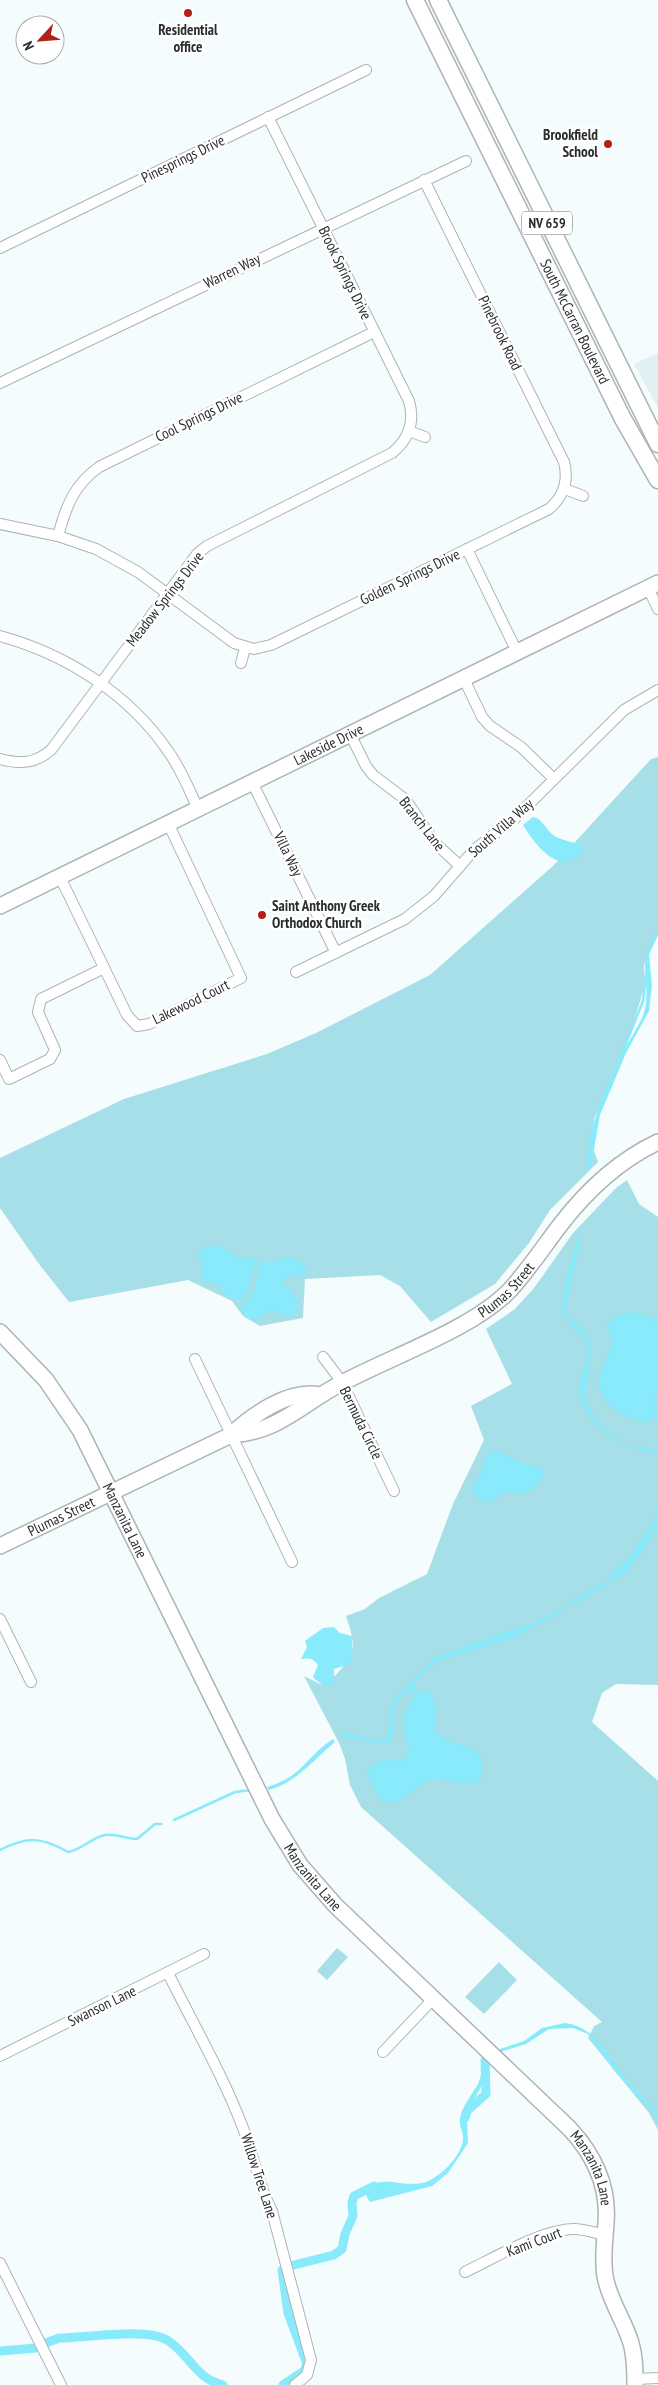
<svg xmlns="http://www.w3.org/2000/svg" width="658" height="2385" viewBox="0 0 658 2385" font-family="'PT Sans Narrow',sans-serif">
<rect width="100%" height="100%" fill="#f5fcfd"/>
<path fill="#e0f0f3" d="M658,353V408L634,364Z"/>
<g fill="#a6dfe8">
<path d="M658,757V935L644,965L645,984L633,1025L594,1119L591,1143L598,1162L550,1210L529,1243L495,1284L431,1322L400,1286L380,1275L305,1279L303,1318L260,1326L243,1316L232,1301L188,1280L69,1302L39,1264L0,1208V1158L124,1099L267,1054L316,1033L430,975L554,865L651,759Z"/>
<path d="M627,1180L639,1204L658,1217V1685L616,1684L602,1693L592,1722L658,1781V2130L649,2113L588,2038L594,2026L602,2022L361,1807L350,1785L345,1759L339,1743L304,1676L320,1684C331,1681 335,1676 342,1668C358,1650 353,1637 346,1616L365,1609L379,1598L427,1574L453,1504L484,1440L471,1406L512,1384L486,1329L515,1309L534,1288L573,1233L616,1188Z"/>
<path d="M337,1948L348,1957L327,1980L317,1971Z"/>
<path d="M499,1962L517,1980L484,2014L465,1997Z"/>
</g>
<g fill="#88eafa">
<path d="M533,817C543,819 545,829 553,835C561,841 573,841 583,846L582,852C559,878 535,844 523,825Z"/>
<path d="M658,934L649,954L652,985L649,1011L626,1053L600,1115L591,1166L587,1172C588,1124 603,1093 624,1050C631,1037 642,1022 645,1009C651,980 635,957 658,934Z"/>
<path d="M581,1224L579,1247L565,1311H562L565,1283Z"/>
<path d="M213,1245L222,1247L238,1257L256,1259L249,1290L240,1301L226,1296L217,1284L202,1280L200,1274L203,1268L197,1251Z"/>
<path d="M287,1257C296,1260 305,1261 307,1271L300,1277L288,1275L282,1282L294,1295L299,1306L293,1317L270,1311C260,1318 250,1324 242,1312V1307L255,1289L259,1261H276Z"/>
<path d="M631,1312L652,1317L658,1323V1389L654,1401L658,1413H655L652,1421C630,1425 596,1403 599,1378C600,1368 612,1348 612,1342C611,1335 607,1331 608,1323L615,1317Z"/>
<path d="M570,1317C576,1323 586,1332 589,1340C594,1357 586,1377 586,1394C586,1418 615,1440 635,1448L642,1447L647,1449L646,1452C615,1444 572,1417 581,1378C581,1374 584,1371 585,1367C588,1359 587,1349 586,1340L568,1322L566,1319Z"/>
<path d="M495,1450L525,1464L541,1467L544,1472C541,1482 531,1495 520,1493C515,1492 512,1491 507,1491C496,1496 491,1508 478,1498C473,1495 472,1491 472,1484C487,1478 477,1456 495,1450Z"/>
<path d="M658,1514C658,1530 637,1563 624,1574C620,1577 615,1579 610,1582L607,1579L631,1556Z"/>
<path d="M605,1581L609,1584L516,1637L442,1660L430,1667L413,1683L415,1687L412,1695L406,1691C383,1714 401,1725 390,1742L381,1744L343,1737L341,1734C356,1730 375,1747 387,1737C390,1726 388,1714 391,1703L435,1657L515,1632L569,1605C576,1594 595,1589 605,1581Z"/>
<path d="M334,1627L340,1633L352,1636V1659L347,1665L334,1669V1684C325,1686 319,1684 313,1677L318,1665C313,1658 309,1658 301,1659L307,1647L305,1641L323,1628Z"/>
<path d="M420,1690L430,1692L436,1703L435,1732C456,1752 493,1739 479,1781C460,1789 452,1778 434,1779C417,1781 390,1824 375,1790C372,1784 368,1779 367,1772C374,1757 388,1761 402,1760C415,1751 405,1743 404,1732C401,1717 410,1701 420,1690Z"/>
<path d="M333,1739L335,1742C313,1760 297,1782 269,1790L267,1787C304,1776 305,1757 333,1739Z"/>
<path d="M565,2023C595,2027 604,2051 621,2072C632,2087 645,2099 658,2112V2118L616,2073L588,2034L573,2028L549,2029L526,2044L503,2051L487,2064L486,2077L472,2104L467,2120L468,2143L448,2173L432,2186L370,2202L362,2188C390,2175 396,2187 422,2183C438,2180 461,2157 463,2140C464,2130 457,2126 461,2114C465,2103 472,2094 478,2084C481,2077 482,2069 484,2061L500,2049L524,2041L542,2028Z"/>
</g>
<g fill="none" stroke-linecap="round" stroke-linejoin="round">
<g stroke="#88eafa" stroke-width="2.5">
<path d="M653,939L658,933"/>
<path d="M611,1081L643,1001L646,975"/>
<path d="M564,1309L563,1313L570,1320"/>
<path d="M645,1450L658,1453"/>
<path d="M490,1638L524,1628"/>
<path d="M463,1648L481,1642"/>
<path d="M174,1820L235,1792L251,1790"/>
<path d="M0,1850C28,1836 42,1837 68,1852C81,1850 91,1838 105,1835C116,1833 126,1839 137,1839L155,1824H161"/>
</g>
<g stroke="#88eafa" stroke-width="9">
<path d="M465,2118L467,2111L486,2094L485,2060L495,2053"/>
<path d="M294,2265L334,2255L342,2249L345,2234L353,2216L352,2203L354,2196L374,2186"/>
<path d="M282,2270L288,2313L307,2364L304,2371L283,2385"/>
<path d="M46,2343L59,2338C85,2338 145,2327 167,2340C191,2355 194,2378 223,2385"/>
<path d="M0,2351L36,2348"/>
</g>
<g stroke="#adb4b5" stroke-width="12">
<g id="street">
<path d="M0,248L366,70"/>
<path d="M0,383L466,161"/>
<path d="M409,431L425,437"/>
<path d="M565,489L583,496"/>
<path d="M0,524L58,536L96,549L138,572L234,643L254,649L271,645L549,509C564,496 569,481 564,462L424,180"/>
<path d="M58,536C66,506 74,485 99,467L374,332"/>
<path d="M467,549L517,652"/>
<path d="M648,588L658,609"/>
<path d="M0,636C66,654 129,694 168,751C181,769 189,789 198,809"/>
<path d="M241,663L245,648"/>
<path d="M464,679L482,717L490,726L521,747L554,779"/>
<path d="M350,734L366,766L373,775L406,800L435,843L460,866"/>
<path d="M0,759C20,764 35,764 51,750L197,554L207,546L392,453C409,439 415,422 409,401L268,117"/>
<path d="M252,782L336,953"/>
<path d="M60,877L127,1015L137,1026L149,1024L241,978L168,823"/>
<path d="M296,972L405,919L434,896L474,850L515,818L624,710L658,690"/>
<path d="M0,1060L9,1079L50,1059L55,1050L38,1012L41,999L104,968"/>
<path d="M323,1357L342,1382L394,1491"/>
<path d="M195,1359L292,1562"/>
<path d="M0,1619L31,1682"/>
<path d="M168,1973C193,2024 223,2075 243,2128C254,2156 258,2185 272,2211L311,2360L307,2375L295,2385"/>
<path d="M383,2052L433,1999"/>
<path d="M0,2056L204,1954"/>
<path d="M0,2263L61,2385"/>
<path d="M465,2272C494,2258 543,2229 574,2229C585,2229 595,2233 605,2235"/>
<path d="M635,2379L658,2378"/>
</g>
</g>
<g stroke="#adb4b5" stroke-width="18">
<g id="secondary">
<path id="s1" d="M0,906L658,583"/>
<path id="s2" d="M0,1332L46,1380L80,1430L272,1819L300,1865L335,1905L570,2129C594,2155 609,2186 606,2223C605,2240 602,2258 605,2276C609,2300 624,2320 631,2343C635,2357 635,2371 635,2385"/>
<path id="s3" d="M231,1435C280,1432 302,1403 342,1383C392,1356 471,1330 510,1290C529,1269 544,1246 561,1224C588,1189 618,1161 658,1142"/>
<path id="s4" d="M0,1546L231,1435C252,1415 289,1389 320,1395"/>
</g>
</g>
<g stroke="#adb4b5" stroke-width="19">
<g id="primary">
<path id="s5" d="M415,0L623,419L658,480"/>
<path d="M438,0L658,444"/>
</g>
</g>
<use href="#street" stroke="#fff" stroke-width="10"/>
<use href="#secondary" stroke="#fff" stroke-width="15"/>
<use href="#primary" stroke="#fff" stroke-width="16"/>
</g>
<g fill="#b1211a" stroke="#fff" stroke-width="2">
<circle cx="188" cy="13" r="5"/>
<circle cx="608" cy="144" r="5"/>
<circle cx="262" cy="915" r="5"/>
</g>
<g text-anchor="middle" stroke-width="5" stroke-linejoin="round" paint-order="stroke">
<rect fill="#fff" stroke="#6b6d6d" stroke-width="1" x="522" y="211.5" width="50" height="23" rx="4"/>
<g font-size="14" font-weight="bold" fill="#2b2e2e">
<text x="547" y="228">NV 659</text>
</g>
<g font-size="15" font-weight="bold" fill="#2b2e2e" stroke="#fff">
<text x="188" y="35">Residential<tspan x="188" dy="17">office</tspan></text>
<text x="598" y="140" text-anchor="end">Brookfield<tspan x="598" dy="17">School</tspan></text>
<text x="272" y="911" text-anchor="start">Saint Anthony Greek<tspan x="272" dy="17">Orthodox Church</tspan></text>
</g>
<g font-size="15" fill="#2b2e2e" stroke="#fff">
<text transform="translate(183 159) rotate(-26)" y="5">Pinesprings Drive</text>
<text transform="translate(232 271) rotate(-26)" y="5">Warren Way</text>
<text transform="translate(345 273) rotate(64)" y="5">Brook Springs Drive</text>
<text dy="5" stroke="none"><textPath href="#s5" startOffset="359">South McCarran Boulevard</textPath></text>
<text transform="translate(500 333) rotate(64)" y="5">Pinebrook Road</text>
<text transform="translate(199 417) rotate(-26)" y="5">Cool Springs Drive</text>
<text transform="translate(410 577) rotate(-26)" y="5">Golden Springs Drive</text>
<text transform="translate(165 599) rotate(-52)" y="5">Meadow Springs Drive</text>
<text dy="5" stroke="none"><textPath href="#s1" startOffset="366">Lakeside Drive</textPath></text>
<text transform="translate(422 824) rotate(52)" y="5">Branch Lane</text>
<text transform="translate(501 828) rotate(-41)" y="5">South Villa Way</text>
<text transform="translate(288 854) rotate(64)" y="5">Villa Way</text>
<text transform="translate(191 1002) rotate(-26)" y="5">Lakewood Court</text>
<text dy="5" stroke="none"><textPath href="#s3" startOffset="314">Plumas Street</textPath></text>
<text transform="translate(361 1423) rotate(64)" y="5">Bermuda Circle</text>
<text dy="5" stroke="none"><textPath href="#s4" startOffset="68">Plumas Street</textPath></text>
<text dy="5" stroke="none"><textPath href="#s2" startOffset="228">Manzanita Lane</textPath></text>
<text dy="5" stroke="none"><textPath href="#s2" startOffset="632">Manzanita Lane</textPath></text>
<text transform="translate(102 2006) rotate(-26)" y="5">Swanson Lane</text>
<text dy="5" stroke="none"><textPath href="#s2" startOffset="1038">Manzanita Lane</textPath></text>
<text transform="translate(259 2176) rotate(72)" y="5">Willow Tree Lane</text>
<text transform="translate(534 2242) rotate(-21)" y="5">Kami Court</text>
</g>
</g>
<g transform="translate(40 40) rotate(244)"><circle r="24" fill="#ffffff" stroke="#aaabab"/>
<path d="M0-4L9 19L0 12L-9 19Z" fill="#b1211a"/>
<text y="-8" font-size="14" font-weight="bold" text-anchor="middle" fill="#2b2e2e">N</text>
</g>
</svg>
